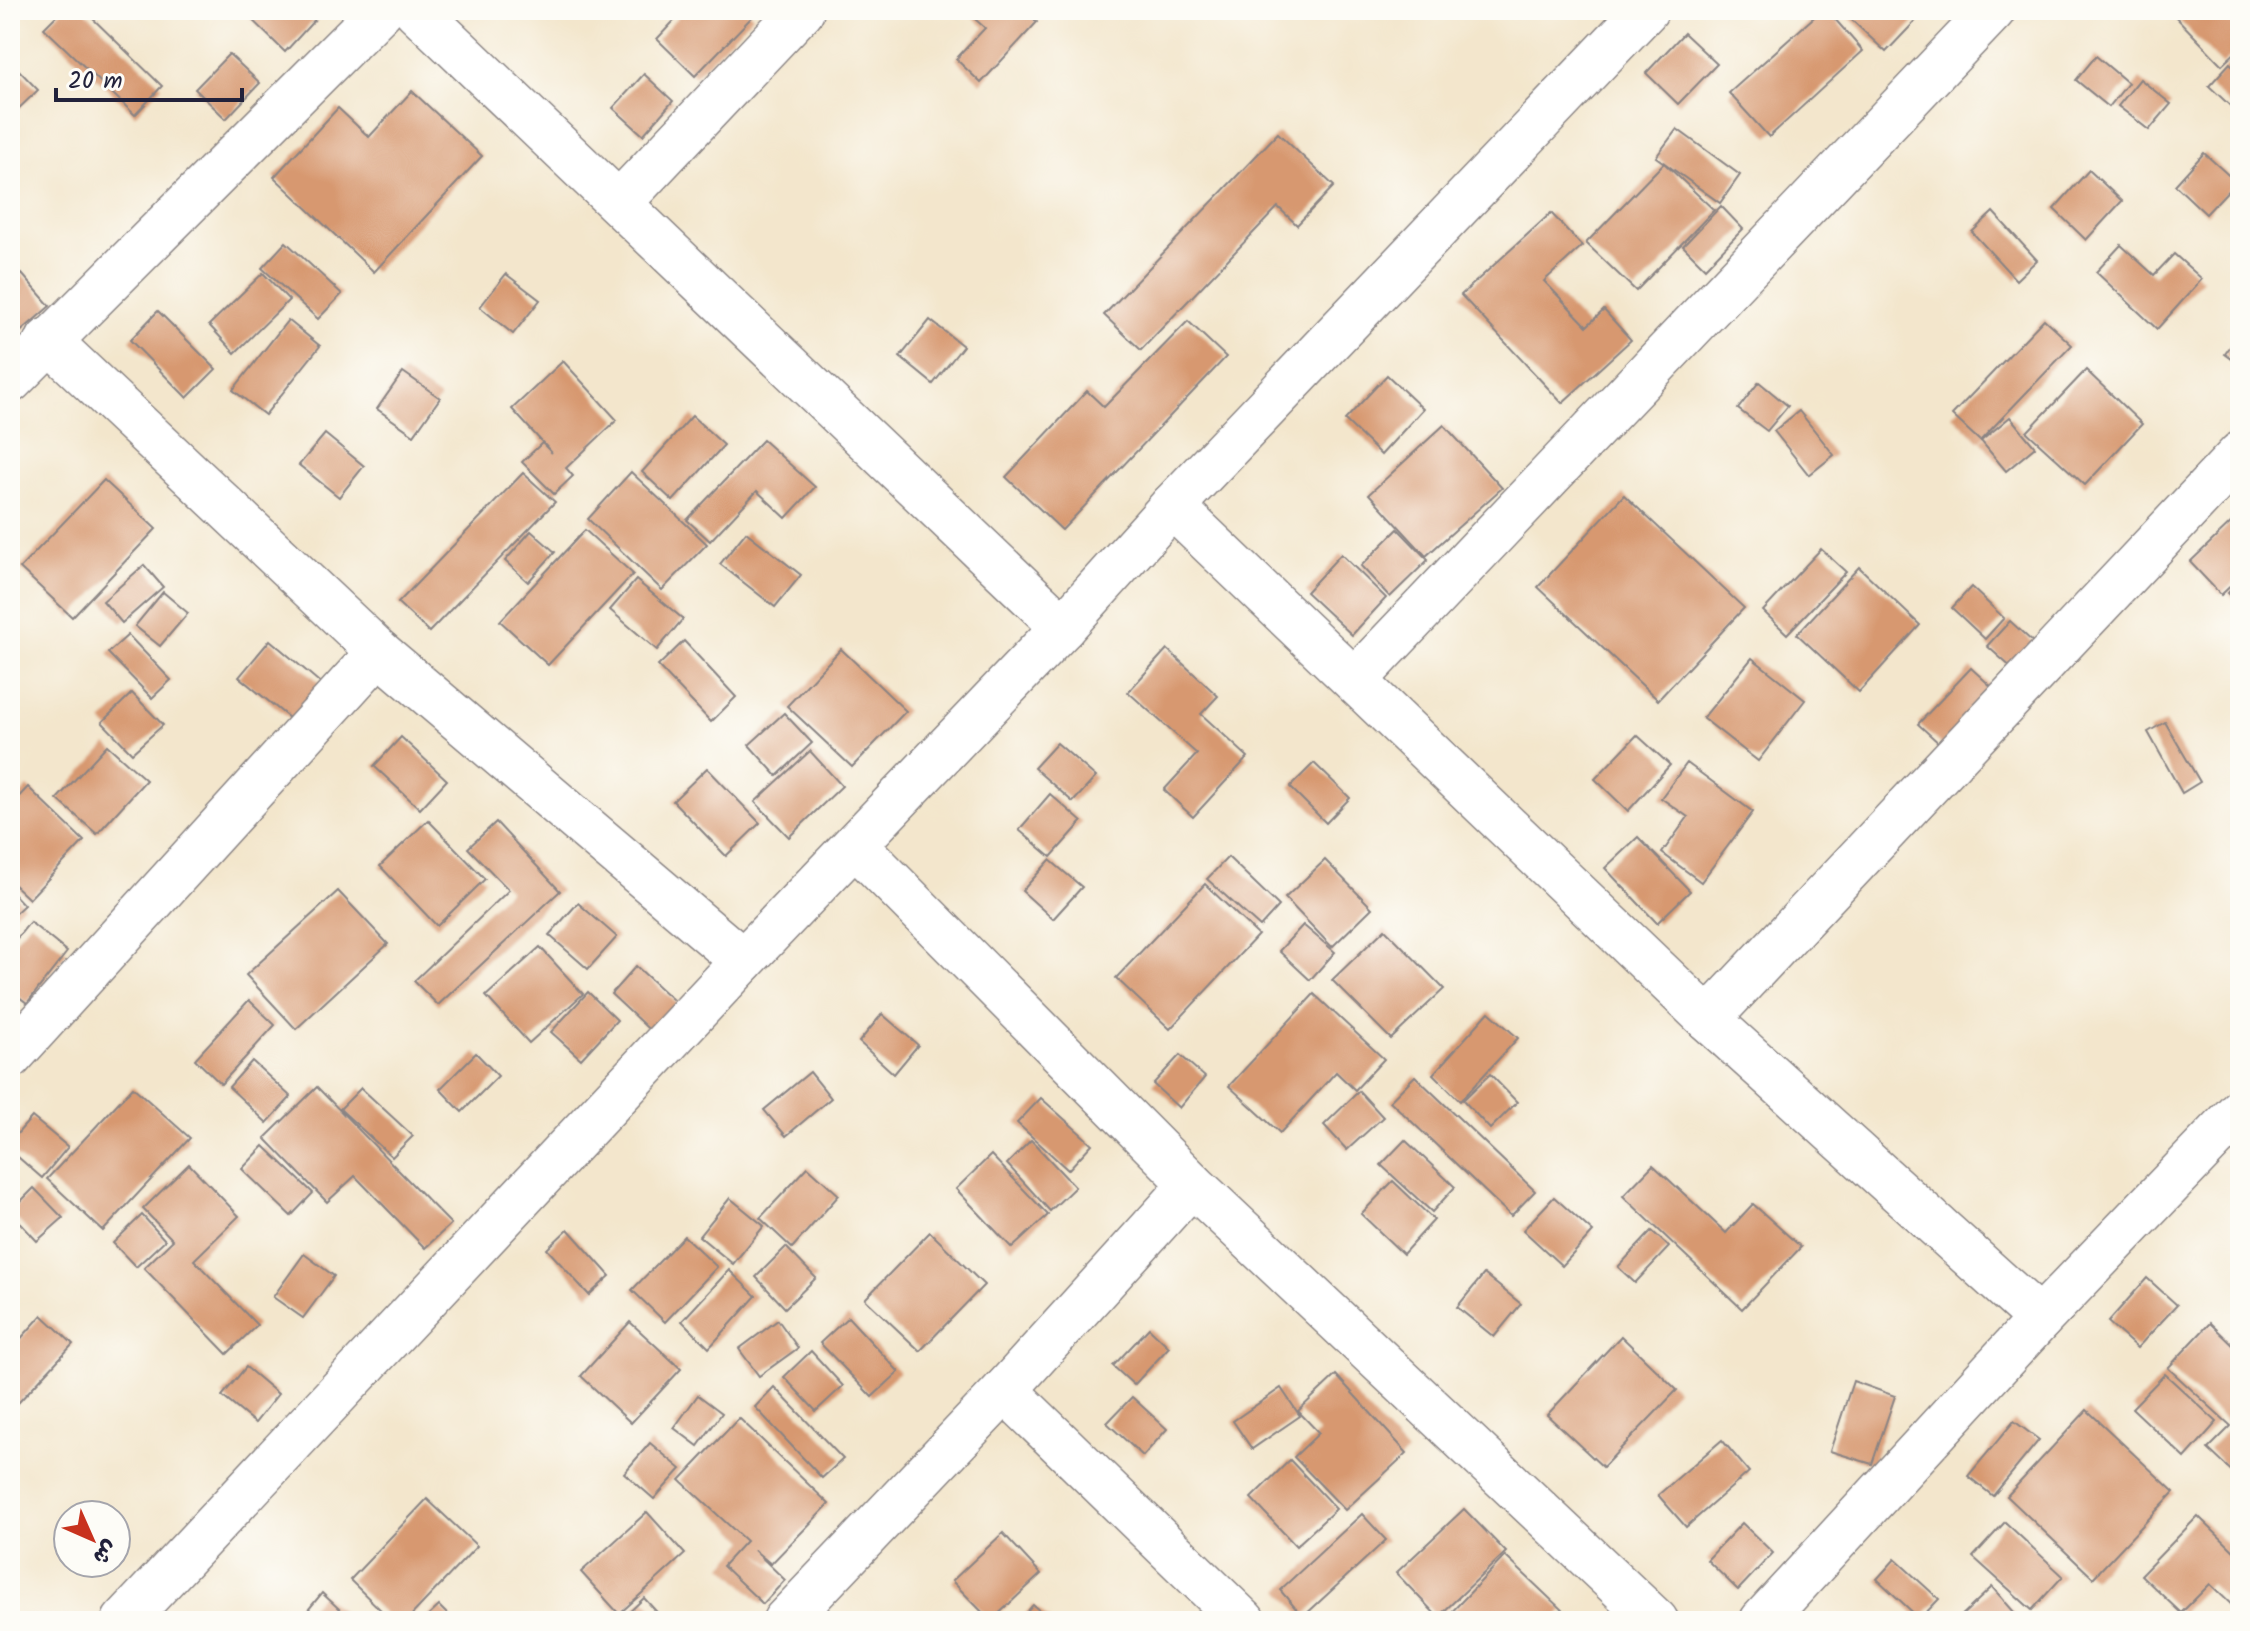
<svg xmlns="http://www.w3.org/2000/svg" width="2250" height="1631" viewBox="0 0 2250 1631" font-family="Kalam,'Playpen Sans Arabic',sans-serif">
<rect width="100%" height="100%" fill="#fdfcf7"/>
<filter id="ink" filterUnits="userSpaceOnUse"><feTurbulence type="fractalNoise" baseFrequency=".0125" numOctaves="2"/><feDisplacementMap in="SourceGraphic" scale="16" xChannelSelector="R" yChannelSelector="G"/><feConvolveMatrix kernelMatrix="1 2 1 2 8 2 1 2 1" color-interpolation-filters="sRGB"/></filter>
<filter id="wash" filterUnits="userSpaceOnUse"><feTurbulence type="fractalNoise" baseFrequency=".006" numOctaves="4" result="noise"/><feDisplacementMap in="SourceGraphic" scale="32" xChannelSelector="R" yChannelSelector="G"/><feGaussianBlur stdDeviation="1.8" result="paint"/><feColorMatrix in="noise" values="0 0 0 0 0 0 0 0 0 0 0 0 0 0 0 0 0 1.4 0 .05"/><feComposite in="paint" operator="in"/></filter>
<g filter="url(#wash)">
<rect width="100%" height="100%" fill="#f3e6cc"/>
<g id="blocks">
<g fill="#d79870">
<path d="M62,10H84L162,86L135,115L44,28Z"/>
<path d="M242,10H314L319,15L285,52Z"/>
<path d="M684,10H747L753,16L695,76L657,39Z"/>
<path d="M965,10H1024L1037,22L981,83L956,59L985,28Z"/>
<path d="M1822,10H1827L1863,51L1769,137L1729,93Z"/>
<path d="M1841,10H1926L1886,52Z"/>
<path d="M2175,10H2240V48L2222,65L2172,13Z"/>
<path d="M1684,33L1717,64L1678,104L1646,73Z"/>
<path d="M229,54L260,83L226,119L195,89Z"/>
<path d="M2096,56L2128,83L2109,107L2076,80Z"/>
<path d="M12,63L38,90L13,114L10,110Z"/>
<path d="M2230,63L2240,73V115L2209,86Z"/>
<path d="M644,74L673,101L643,135L613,108Z"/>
<path d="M2140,79L2171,104L2149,130L2118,106Z"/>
<path d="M412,91L482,156L374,272L274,177L338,108L369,137Z"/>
<path d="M1677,129L1740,175L1720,203L1656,157Z"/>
<path d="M1278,133L1334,186L1297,225L1278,207L1141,350L1104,315Z"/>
<path d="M2204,153L2236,182L2206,214L2175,185Z"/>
<path d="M1664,163L1714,210L1636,291L1586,243Z"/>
<path d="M2089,170L2122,201L2086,240L2054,209Z"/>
<path d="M1721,206L1743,229L1705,268L1683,246Z"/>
<path d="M1993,212L2037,260L2016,280L1972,232Z"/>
<path d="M1551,213L1582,246L1544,281L1587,326L1604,310L1631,340L1562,403L1461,295Z"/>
<path d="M286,242L342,294L318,319L262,268Z"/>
<path d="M2121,245L2154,275L2174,254L2202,279L2157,329L2096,272Z"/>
<path d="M263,273L289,300L235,353L209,325Z"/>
<path d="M22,274L50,306L10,341V285Z"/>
<path d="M506,274L540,300L513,334L480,307Z"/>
<path d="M158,311L216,369L187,398L130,340Z"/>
<path d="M2044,319L2072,345L1980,441L1952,415Z"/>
<path d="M288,320L320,346L265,415L233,390Z"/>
<path d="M930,320L963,346L933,384L900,357Z"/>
<path d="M1188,321L1226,357L1062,530L1006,477L1087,391L1104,407Z"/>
<path d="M2240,333V365L2225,354Z"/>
<path d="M563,361L617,420L566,468L573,476L554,494L522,462L542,443L552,453L512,409Z"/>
<path d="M2086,370L2142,424L2085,485L2027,432Z"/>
<path d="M403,372L440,398L414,435L377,409Z"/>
<path d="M1387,375L1423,409L1381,455L1345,420Z"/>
<path d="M1759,382L1788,406L1767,431L1738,409Z"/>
<path d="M1799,411L1834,455L1809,475L1774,431Z"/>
<path d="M692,416L724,445L673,501L642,472Z"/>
<path d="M2010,417L2035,447L2006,471L1981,441Z"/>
<path d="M1444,425L1502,488L1426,556L1369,494Z"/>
<path d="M325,434L364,466L339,497L299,465Z"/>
<path d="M763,440L815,487L786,518L757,491L710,541L687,520Z"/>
<path d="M631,472L707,544L662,590L588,519Z"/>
<path d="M523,473L555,502L429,632L398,603Z"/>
<path d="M104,480L156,529L72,617L20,568Z"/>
<path d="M1624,495L1744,608L1658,700L1538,587Z"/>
<path d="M2238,516L2240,577L2221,595L2190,562Z"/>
<path d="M1398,529L1428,560L1390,597L1361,566Z"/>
<path d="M585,530L633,574L548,665L500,621Z"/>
<path d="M531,531L555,552L528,582L505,561Z"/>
<path d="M746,532L801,575L775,607L720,564Z"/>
<path d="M1821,549L1846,572L1787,634L1763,611Z"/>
<path d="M1341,554L1386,598L1352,635L1306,592Z"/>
<path d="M144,565L163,587L122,623L103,601Z"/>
<path d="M1859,567L1920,625L1859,692L1797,634Z"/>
<path d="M636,580L683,619L657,650L610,610Z"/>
<path d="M2240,580V605L2228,593Z"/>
<path d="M1971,587L2004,618L1985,639L1952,608Z"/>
<path d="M163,592L188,613L160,646L135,626Z"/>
<path d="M2010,621L2035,644L2013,669L1987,646Z"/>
<path d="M128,635L171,680L152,698L108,653Z"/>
<path d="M270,640L324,686L294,722L239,677Z"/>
<path d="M684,641L736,697L711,722L658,666Z"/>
<path d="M841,649L906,711L852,767L787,706Z"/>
<path d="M1167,649L1218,696L1201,714L1248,757L1193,817L1164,790L1197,754L1128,692Z"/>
<path d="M1752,658L1805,700L1758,761L1703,718Z"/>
<path d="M1971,668L2006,700L1953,756L1918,724Z"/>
<path d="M132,693L163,725L132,753L102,722Z"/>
<path d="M784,713L812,743L777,776L749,745Z"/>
<path d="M2165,722L2200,782L2182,793L2148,732Z"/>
<path d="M1637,735L1670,765L1628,811L1595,779Z"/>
<path d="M401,737L447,780L420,809L374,766Z"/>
<path d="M1057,743L1096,777L1073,802L1034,768Z"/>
<path d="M107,745L146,780L97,834L57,799Z"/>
<path d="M810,751L842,786L789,837L755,802Z"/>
<path d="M1314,763L1350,798L1326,823L1290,787Z"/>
<path d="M1687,763L1753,812L1701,882L1662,853L1688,817L1661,798Z"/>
<path d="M707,768L760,823L726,856L673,801Z"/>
<path d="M28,787L84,841L29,899L10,881V806Z"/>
<path d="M1050,794L1082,822L1051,857L1019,830Z"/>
<path d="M428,820L485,879L437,926L380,866Z"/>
<path d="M496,822L560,891L438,1005L414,981L509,890L468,848Z"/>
<path d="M1638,837L1690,891L1657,923L1605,868Z"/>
<path d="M1228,857L1279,906L1260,927L1207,879Z"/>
<path d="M1050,860L1082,887L1053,919L1022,891Z"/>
<path d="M1325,860L1372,908L1332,947L1285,898Z"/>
<path d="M1205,884L1258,935L1170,1029L1116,978Z"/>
<path d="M10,890L24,905L10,918Z"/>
<path d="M338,891L388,944L296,1029L246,975Z"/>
<path d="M578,903L617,937L588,969L549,935Z"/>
<path d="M30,922L67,952L27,1003L10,990V947Z"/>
<path d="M1303,925L1335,952L1310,980L1279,951Z"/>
<path d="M1385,929L1444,989L1391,1039L1332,980Z"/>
<path d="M540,947L583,994L529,1043L486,996Z"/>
<path d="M636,966L683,1009L658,1038L611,994Z"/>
<path d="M588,992L617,1020L581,1059L551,1032Z"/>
<path d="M1314,994L1384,1059L1355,1090L1336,1072L1280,1133L1229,1086Z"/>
<path d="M249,1000L275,1025L221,1084L195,1059Z"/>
<path d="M1489,1012L1518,1038L1460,1101L1433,1074Z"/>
<path d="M882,1014L918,1045L894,1074L859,1042Z"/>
<path d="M476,1053L498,1076L462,1112L440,1089Z"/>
<path d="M1180,1055L1205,1077L1179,1108L1153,1084Z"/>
<path d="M252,1061L291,1097L267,1123L229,1087Z"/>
<path d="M810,1072L831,1098L786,1136L764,1110Z"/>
<path d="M1490,1074L1517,1102L1490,1129L1463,1100Z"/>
<path d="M1415,1076L1535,1191L1511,1216L1390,1101Z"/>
<path d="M133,1087L190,1138L103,1231L47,1179Z"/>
<path d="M317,1087L451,1224L425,1248L355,1176L327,1202L265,1138Z"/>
<path d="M361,1088L413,1136L392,1157L340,1109Z"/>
<path d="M1359,1091L1383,1117L1347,1150L1324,1125Z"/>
<path d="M1041,1098L1092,1144L1068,1170L1017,1123Z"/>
<path d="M32,1117L68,1147L42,1178L10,1150V1142Z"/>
<path d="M1031,1140L1075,1187L1050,1211L1007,1164Z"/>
<path d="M1405,1140L1455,1187L1432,1212L1381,1165Z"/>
<path d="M264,1146L313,1193L291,1216L242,1169Z"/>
<path d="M991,1155L1048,1215L1012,1248L956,1189Z"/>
<path d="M189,1164L239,1216L194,1260L257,1325L227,1354L144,1268L173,1240L143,1209Z"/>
<path d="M1653,1165L1726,1233L1753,1204L1801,1247L1742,1309L1623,1196Z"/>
<path d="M808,1167L839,1195L792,1248L760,1218Z"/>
<path d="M1393,1181L1434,1220L1403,1254L1361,1214Z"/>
<path d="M34,1188L63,1218L37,1241L10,1212Z"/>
<path d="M1554,1197L1593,1232L1562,1266L1523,1230Z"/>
<path d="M730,1198L764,1226L733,1264L699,1236Z"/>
<path d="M142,1215L165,1240L136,1267L113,1243Z"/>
<path d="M568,1229L610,1276L589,1295L547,1249Z"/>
<path d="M1652,1231L1669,1247L1635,1283L1618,1267Z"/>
<path d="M930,1232L984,1285L920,1351L865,1299Z"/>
<path d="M684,1236L717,1267L665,1322L632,1290Z"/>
<path d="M786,1247L816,1278L785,1308L756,1277Z"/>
<path d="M304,1254L334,1276L303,1318L273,1297Z"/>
<path d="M729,1270L756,1296L709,1348L682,1321Z"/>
<path d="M1484,1274L1521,1304L1494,1337L1457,1307Z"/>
<path d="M2147,1278L2177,1305L2137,1348L2108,1322Z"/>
<path d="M42,1315L73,1344L18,1403L10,1396V1338L16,1344Z"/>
<path d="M848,1317L899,1372L872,1397L820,1343Z"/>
<path d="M778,1320L798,1348L759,1376L739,1349Z"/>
<path d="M630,1322L681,1369L631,1423L581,1376Z"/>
<path d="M2210,1323L2240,1352V1479L2208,1449L2231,1426L2168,1368Z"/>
<path d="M1149,1328L1169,1347L1134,1385L1113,1366Z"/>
<path d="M1621,1336L1677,1390L1603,1467L1547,1415Z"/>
<path d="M811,1351L843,1386L816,1411L784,1377Z"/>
<path d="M246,1367L278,1394L255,1423L222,1396Z"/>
<path d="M2165,1374L2217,1422L2185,1458L2132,1408Z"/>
<path d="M1336,1375L1407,1453L1345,1510L1294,1457L1319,1433L1298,1411Z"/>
<path d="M1853,1381L1895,1396L1872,1464L1830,1451Z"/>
<path d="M774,1387L843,1459L822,1478L755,1407Z"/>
<path d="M1281,1388L1300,1416L1252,1449L1233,1421Z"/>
<path d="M698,1395L722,1413L698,1446L674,1428Z"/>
<path d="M1132,1397L1167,1429L1143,1456L1107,1423Z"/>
<path d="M2087,1410L2174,1492L2093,1578L2007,1496Z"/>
<path d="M739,1418L829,1504L771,1564L754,1550L785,1580L763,1604L723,1566L746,1541L680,1480Z"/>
<path d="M2014,1421L2039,1440L1993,1496L1968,1476Z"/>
<path d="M1722,1440L1749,1472L1686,1527L1658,1495Z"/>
<path d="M650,1443L681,1469L654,1499L624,1473Z"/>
<path d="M1290,1460L1336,1509L1296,1546L1251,1498Z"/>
<path d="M427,1499L477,1546L406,1621H392L350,1580Z"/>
<path d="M1464,1509L1506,1552L1438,1617L1396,1573Z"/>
<path d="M647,1512L685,1554L619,1614L581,1572Z"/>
<path d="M1362,1514L1386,1540L1303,1617L1280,1590Z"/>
<path d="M2198,1516L2240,1557V1613L2210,1584L2181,1613L2141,1575Z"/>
<path d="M2005,1522L2063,1576L2032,1610L1973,1557Z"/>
<path d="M1742,1523L1773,1553L1738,1590L1707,1560Z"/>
<path d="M1003,1533L1041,1574L991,1621L952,1581Z"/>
<path d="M1505,1556L1563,1611L1554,1621H1443Z"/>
<path d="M1895,1559L1939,1599L1920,1619L1877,1579Z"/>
<path d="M1992,1587L2022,1621H1956Z"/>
<path d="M322,1593L352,1621H299Z"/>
<path d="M644,1598L665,1621H620Z"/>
<path d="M1033,1605L1051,1621H1019Z"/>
<path d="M439,1606L454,1621H423Z"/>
</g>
</g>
</g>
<g filter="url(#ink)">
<use href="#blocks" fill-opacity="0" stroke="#8a8484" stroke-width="2"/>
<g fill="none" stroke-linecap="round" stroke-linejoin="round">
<g stroke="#8a8484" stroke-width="47">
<g id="minor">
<path d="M416,10L1063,627"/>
<path d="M620,202L802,10"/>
<path d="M48,340L379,652L743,961"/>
<path d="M10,381L381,10"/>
<path d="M1172,506L1708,1019L2040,1319"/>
<path d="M1356,679L1993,10"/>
<path d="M856,846L1192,1184L1656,1621"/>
<path d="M1708,1019L2240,454"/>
<path d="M10,1057L379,652"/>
<path d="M1005,1390L1243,1621"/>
<path d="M124,1621L743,961L1063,627L1172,506L1646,10"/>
<path d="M785,1621L1005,1390L1192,1184"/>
<path d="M1762,1621L2040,1319L2240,1111"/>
</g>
</g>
<use href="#minor" stroke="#fff" stroke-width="44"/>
</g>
</g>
<rect width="2250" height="1631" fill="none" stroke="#fdfcf7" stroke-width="40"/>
<g transform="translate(92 1539) rotate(135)"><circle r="38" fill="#fdfcf7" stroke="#a5a5ac" stroke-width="2"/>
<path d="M0-6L14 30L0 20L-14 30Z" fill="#c8321e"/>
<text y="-12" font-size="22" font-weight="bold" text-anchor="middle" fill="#22223b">ش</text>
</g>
<path d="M56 88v12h186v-12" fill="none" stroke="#22223b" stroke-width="4"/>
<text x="68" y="88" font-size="24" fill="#22223b" stroke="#fdfcf7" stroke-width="6" paint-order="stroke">20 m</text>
</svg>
